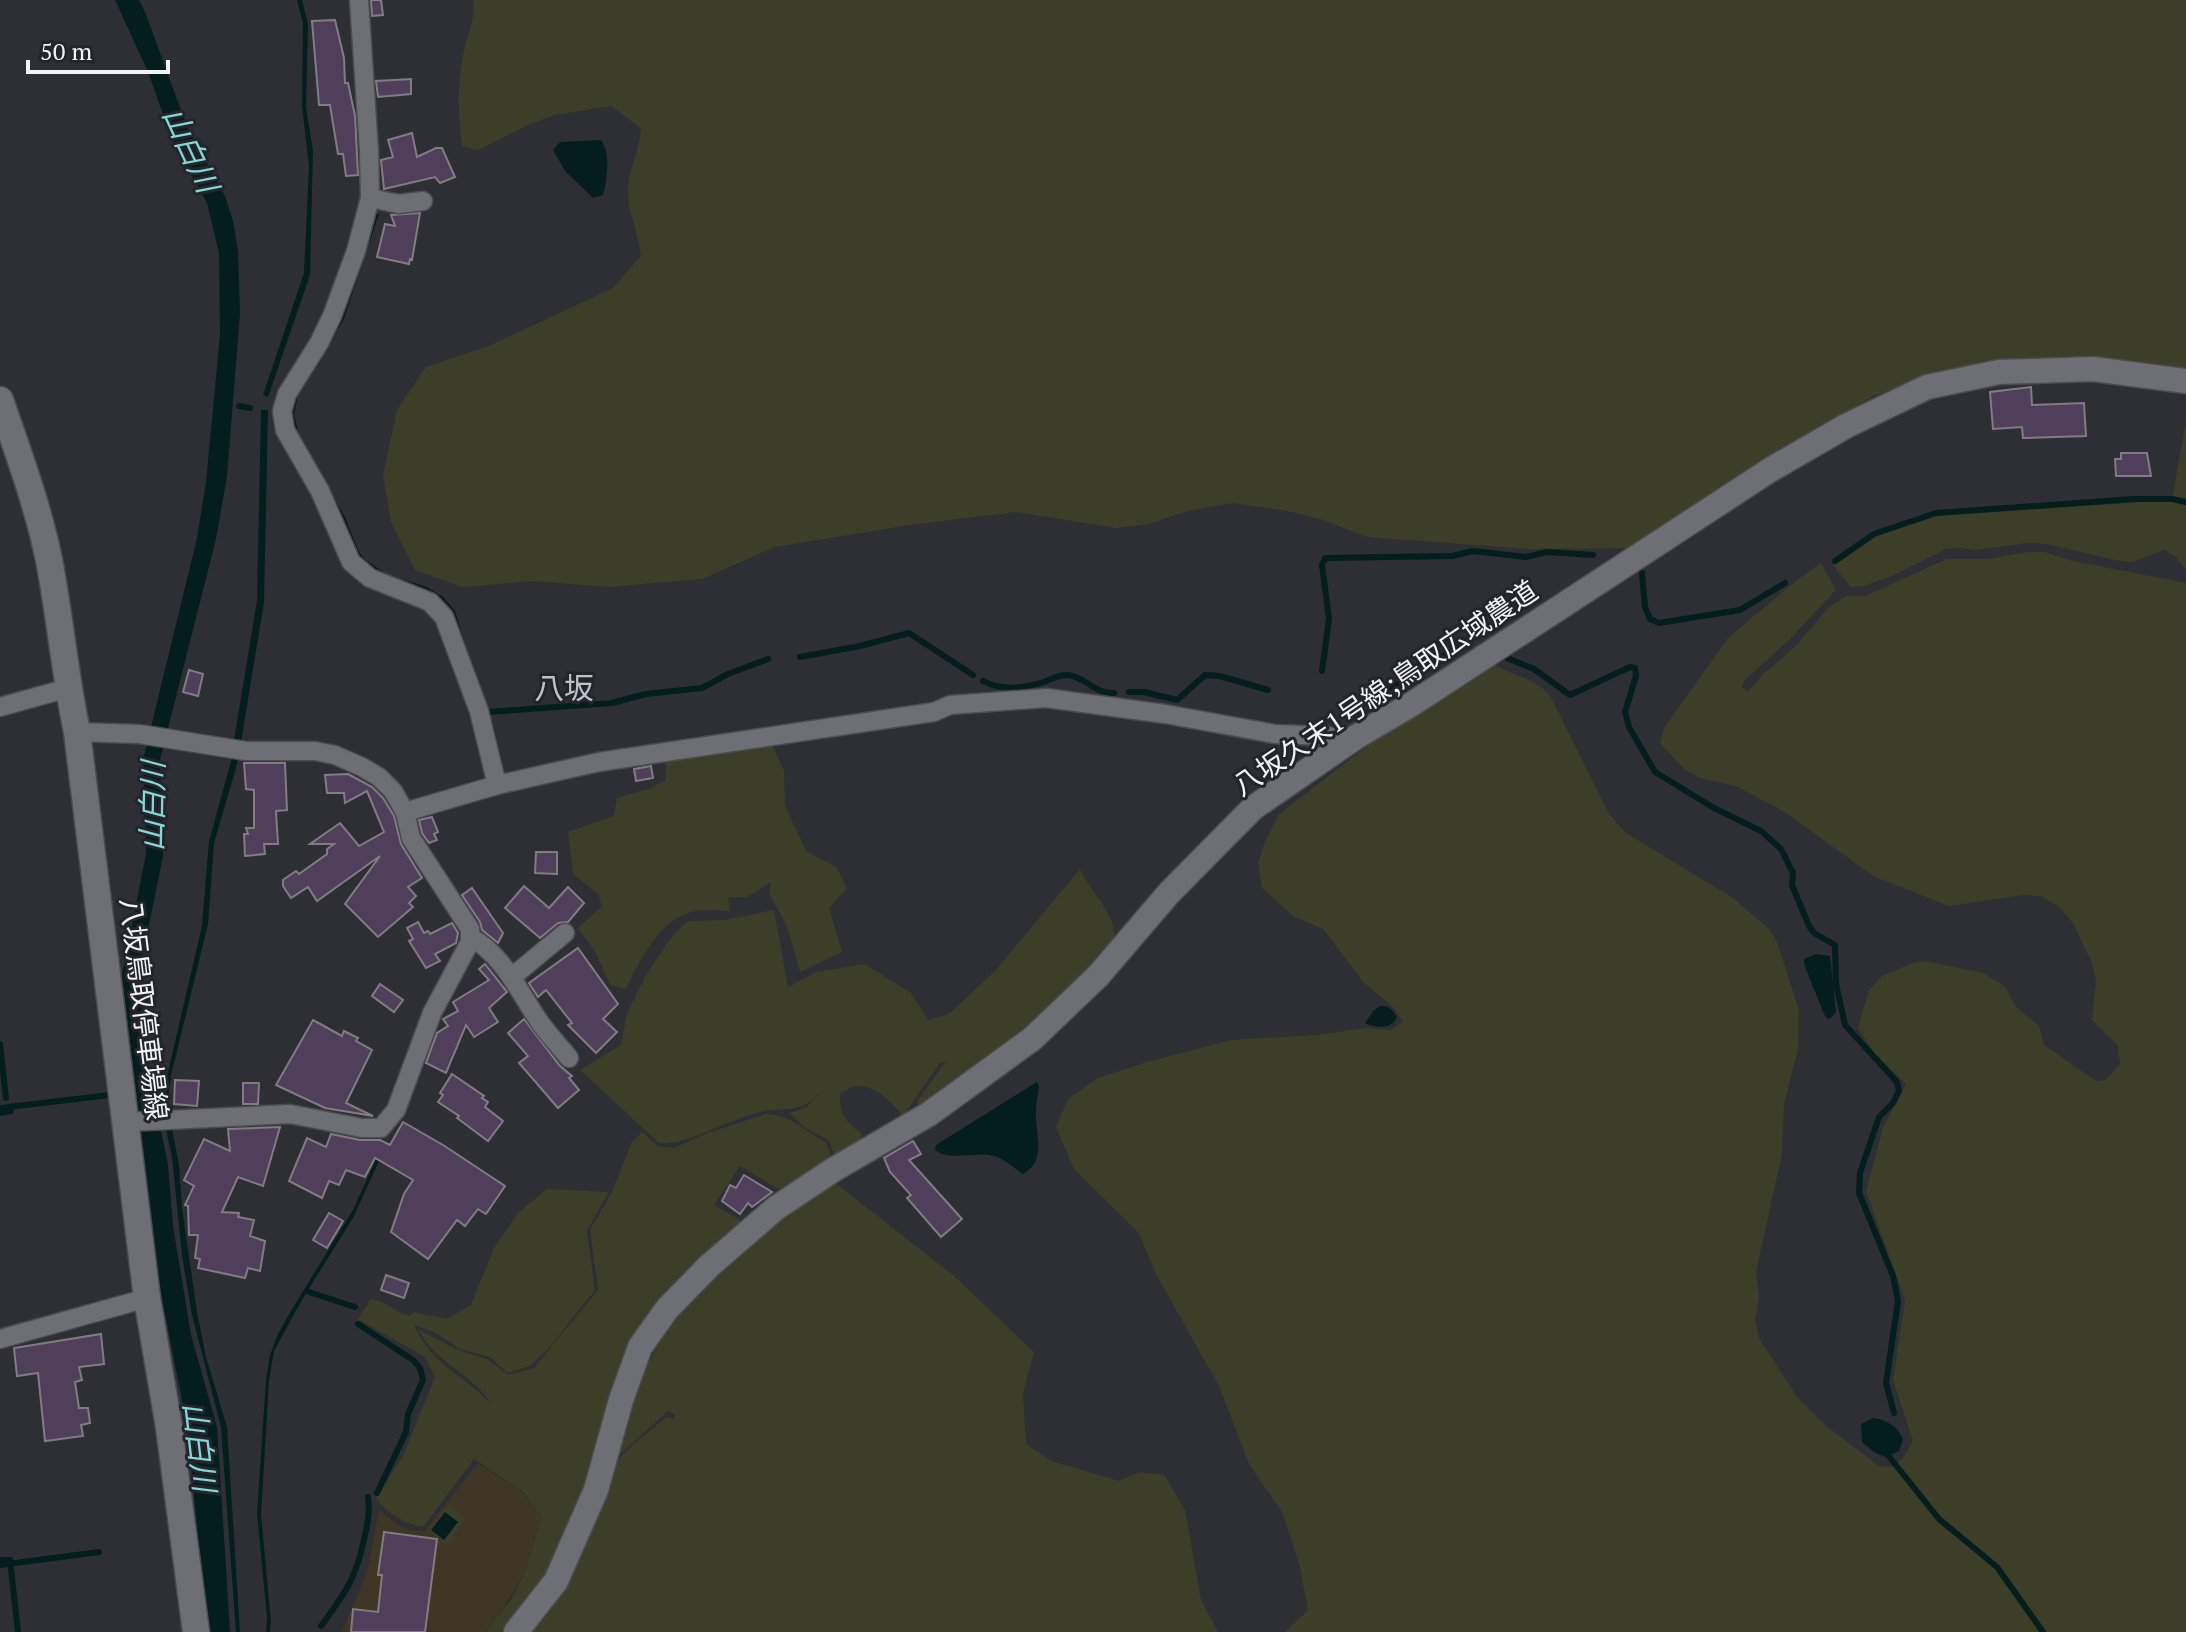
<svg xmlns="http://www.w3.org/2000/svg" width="2186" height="1632" viewBox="0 0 2186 1632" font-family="'PT Serif','Noto Sans JP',serif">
<rect width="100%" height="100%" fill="#2e2f35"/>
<path fill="#3f3625" d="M478,1463L522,1492L542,1517L524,1575L497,1618L485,1632H342L367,1572L379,1510L399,1526L415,1531H425Z"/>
<g fill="#3c3e28">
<path d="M473,0H2186V372L2070,356L2003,360L1931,375L1873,396L1631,548L1529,549L1367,537L1323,520L1288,511L1233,503L1188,511L1148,524L1116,528L1016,512L909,525L775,547L702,579L608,587L533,581L462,587L415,570L391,522L383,475L397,410L426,367L491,345L613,288L641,256C639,235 628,213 628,192C628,169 640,150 641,128L611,106L555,115L528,125L478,150L462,146C458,116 457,85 463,56C467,33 475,26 473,0Z"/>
<path d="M2186,421V570L2176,557L2165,550L2132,562L2114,560L2047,544L2028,543L1975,550L1960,548L1946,549L1892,576L1864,586L1851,587L1833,565L1874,536L1935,516L2172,500Z"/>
<path d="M2028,552H2045L2073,561L2186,583V1632H1285L1308,1610L1299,1563L1282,1512L1249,1464L1219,1386L1156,1274L1139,1233L1074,1169L1056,1127L1068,1099L1098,1078L1147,1062L1231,1040L1317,1035L1366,1028L1391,1030L1403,1021L1393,1007L1364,983L1323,929L1293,916L1262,888L1258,863L1265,842L1278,815L1402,719L1494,664C1514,677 1538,678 1552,699L1609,814L1626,833L1733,898L1769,929L1777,942L1799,1010L1798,1049L1784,1104L1782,1154L1756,1272L1759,1299L1755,1320L1759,1338L1798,1398L1826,1426L1879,1466L1891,1467L1903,1458L1913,1441L1893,1380L1905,1300L1866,1191L1883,1128L1906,1084L1874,1053L1858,1028L1869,990L1882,976L1913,963L1925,961L1983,973L2005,986L2015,1006L2039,1026L2044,1045L2096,1081L2106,1080L2120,1064L2118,1046L2092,1020L2096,981L2092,963L2073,923L2059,907L2041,896L2023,895L1949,906L1873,876L1785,812L1736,786L1700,778L1685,770L1660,743L1664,728L1728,638L1792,584L1821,563L1836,590L1789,640L1745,680L1742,687L1748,692L1763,674L1795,647L1829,607L1846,596H1865L1947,559H1989Z"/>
<path d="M771,743L784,770L785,806L806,851L836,867L847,888L829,908L842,952L800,972L787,926L769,893L771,882L747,897H728L730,911C718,911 704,909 691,912C659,921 639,961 626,989L610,985L596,953L578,928L602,906L598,894L573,874L568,832L614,816L617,798L651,788L666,780L665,758Z"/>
<path d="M1080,869C1089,892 1125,921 1111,946L1017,1041L920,1106L917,1101L946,1061L940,1063L903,1116C887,1097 865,1074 840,1094C839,1114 846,1122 861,1133V1140L835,1156L828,1140L805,1128L790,1113L808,1106L822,1090C816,1096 810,1103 802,1106C789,1111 779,1108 766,1111C734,1115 687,1147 659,1143L580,1070L621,1045L627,1013L646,975L673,935L688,921L725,920L774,910L788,987L816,972L865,964L911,993L928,1020L949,1014L996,970Z"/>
<path d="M766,1114C794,1116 802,1130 826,1142L832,1157L785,1193L740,1166L714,1205L746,1223L690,1270L595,1455L568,1530L549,1572L501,1632H486L512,1598L524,1575L542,1517L523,1492L474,1459L423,1527C404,1524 388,1514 376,1498L403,1456L435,1377L425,1357L358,1319L371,1299C391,1303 392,1311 410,1316L413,1312L447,1319L471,1305L494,1248L518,1213L547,1189L609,1192L587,1230L595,1290L549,1348L530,1366L507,1373L490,1357L460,1349L434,1332L414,1325C433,1367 462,1373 491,1404C473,1373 436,1365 419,1330L458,1350L487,1359L508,1375L534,1368L598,1290L590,1230L612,1192L632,1142L642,1132L658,1146L674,1148L705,1134Z"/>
<path d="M834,1182L953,1275L1034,1352L1023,1394L1026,1444L1051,1461L1119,1481L1139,1472L1164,1475L1185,1510L1201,1600L1218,1632H533L561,1594L615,1463L633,1444L667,1417L674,1419L675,1415L668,1411L617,1457C628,1417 640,1373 663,1337C704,1274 774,1227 834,1182Z"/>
<path d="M449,1505L466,1518L446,1545L428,1531Z"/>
</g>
<g fill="#041d1d">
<path d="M115,0H139L145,12L188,129L225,196L233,221L238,250L240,313L227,476L216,539L160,760L163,856L138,979L149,1067L156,1089L157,1110L168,1165L173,1226L191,1335L217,1427L230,1632H207L187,1425L160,1289L122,975L146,854L143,760L197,538L206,482L220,335L219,253L207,203L172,139L148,72Z"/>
<path d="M297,0H302L308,24L306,107L313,151L310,275L268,397L263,395L304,273L309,166L302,106L303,23Z"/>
<path d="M601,140C611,152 607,180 603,195L593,198L565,171L553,150L560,142Z"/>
<path d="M376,213L379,214L344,319L298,395L294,414L299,435L345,517L358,550L364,559L388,575L427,587L443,597L455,611L476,681L494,727L504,769L500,770L451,612L442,600L423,589L388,578L372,570L359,559L337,507L296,435L290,413L295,394L366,246Z"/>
<path d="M261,410H268L264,602L241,742L234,740L257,601Z"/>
<path d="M232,758L238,761L214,843L208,924L171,1076L167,1107H163L164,1089L202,926L209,841Z"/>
<path d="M1816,954L1830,956L1836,1012L1831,1018L1827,1019L1824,1014L1804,964V959Z"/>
<path d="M1380,1006C1389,1006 1392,1009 1397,1017C1392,1030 1375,1028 1365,1023L1373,1011Z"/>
<path d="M1037,1082L1039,1086C1038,1097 1035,1108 1036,1119C1037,1140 1045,1162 1023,1174C1014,1168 1005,1159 994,1156C975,1151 951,1162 935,1150L936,1145Z"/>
<path d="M171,1124L179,1165L182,1208L197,1312L206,1357L227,1427L240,1632H236L221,1427L192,1315L182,1255L172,1157L165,1125Z"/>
<path d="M384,1141L387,1143L354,1216L302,1300L274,1351L269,1381L261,1515L271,1621L270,1632H266L267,1617L257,1513L266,1379L270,1355L278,1334L292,1309L353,1210Z"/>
<path d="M1873,1418C1886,1419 1898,1427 1903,1439L1899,1451L1885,1457L1874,1452L1862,1442L1861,1424Z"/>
<path d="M445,1512L458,1522L444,1540L431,1530Z"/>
</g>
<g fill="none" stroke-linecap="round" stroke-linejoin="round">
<g stroke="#041d1d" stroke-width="6">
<path d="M239,406L250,408"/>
<path d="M1835,561L1874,534L1936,513L2134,499H2172L2186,502"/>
<path d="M1642,573L1645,607L1650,619L1659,623L1740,610L1785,583"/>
<path d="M800,657L860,646L909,633L973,675"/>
<path d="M1507,658L1534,669L1570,695L1630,667L1635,668L1636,676L1625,712L1629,727L1655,772L1714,808L1761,831L1781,849L1793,873L1792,885L1809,926L1814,933L1835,945L1836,984L1845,1025L1897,1082L1899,1091L1893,1103L1879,1117L1860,1173L1859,1193L1893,1276L1898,1301L1886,1383L1894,1413"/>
<path d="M1322,671L1329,619L1322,565L1325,558L1453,556L1473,551L1526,557L1547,552L1593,555"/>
<path d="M983,681C1001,691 1024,688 1044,682C1051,679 1060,674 1068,675C1085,677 1096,694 1114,693"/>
<path d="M1129,692H1144L1177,700L1205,675L1220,676L1268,690"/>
<path d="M1370,697L1421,673L1446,654L1484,630"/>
<path d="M488,712L612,703L646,694L702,688L728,674L768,659"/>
<path d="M0,1044L6,1098"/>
<path d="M0,1108L110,1095"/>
<path d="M0,1113L11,1111"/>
<path d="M309,1292L355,1307"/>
<path d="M358,1324L413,1360L420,1368L423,1380L408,1414L406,1432L377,1493"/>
<path d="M1883,1449L1939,1519L1997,1567L2043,1632"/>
<path d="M0,1560H10L18,1632"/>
<path d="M0,1565L99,1552"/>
<path d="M321,1626C347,1590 356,1579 365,1535C368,1521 370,1510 368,1497"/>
</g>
</g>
<g fill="#4f3f5b" stroke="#807c82" stroke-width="2">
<path d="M371,0H381L383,15L372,16Z"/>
<path d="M335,20L344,58L345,83H348L355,116L358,175L346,176L343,154H338L330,105H319L312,21Z"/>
<path d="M411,79V94L378,97L376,81Z"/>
<path d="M412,133L417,157L436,148H442L455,177L440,183L435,177L384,189L381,160L393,157L388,140Z"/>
<path d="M420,213L412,260L410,259L409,264L377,257L385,224L395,226L391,215Z"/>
<path d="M2031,387L2032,405L2084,403L2086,436L2023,438L2022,427L1993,429L1990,392Z"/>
<path d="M2121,453H2147L2151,476H2116L2115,459H2121Z"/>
<path d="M189,670L203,674L198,696L183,692Z"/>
<path d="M244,763H285L287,810L276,811L278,844H264L265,854L245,856L244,834H248L246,828H254V790L246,789Z"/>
<path d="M651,766L653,778L636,781L634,769Z"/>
<path d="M348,774L372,787L383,798L394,816L401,844L422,878L408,887L416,896L409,903L413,907L378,937L345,904L380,856L317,901L308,887L291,898L283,886V880L296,871L299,874L327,854V849L334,844H310L340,823L359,846L384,832L367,791L345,803L344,793H327L325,775Z"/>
<path d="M432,817L438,832L434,834L437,840L429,843L422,833L419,820Z"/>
<path d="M536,852H557V874L535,873Z"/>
<path d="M524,886L549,908L568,887L584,903L568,922L558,923L540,938L505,908Z"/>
<path d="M472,888L503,933L498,943L482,930L480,922L462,895Z"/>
<path d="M418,922L424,933L428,931L430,934L452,923L458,933L456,943L435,954L440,961L426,968L409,941L413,939L407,928Z"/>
<path d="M578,948L618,1004L603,1019L617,1032L596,1053L568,1025L572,1023L546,990L538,997L529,983Z"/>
<path d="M485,964L507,992L489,1008L498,1022L474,1037L466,1025L446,1073L426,1063L437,1033L448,1026L443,1019L458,1011L453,1002L489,980L479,969Z"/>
<path d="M380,984L403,1000L394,1012L372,996Z"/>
<path d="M524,1019L560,1066L572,1076L569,1078L579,1090L558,1108L519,1063L528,1056L508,1033Z"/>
<path d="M313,1020L342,1036L344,1031L358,1038L356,1041L372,1050L346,1103L373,1116L325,1108L276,1085Z"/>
<path d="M452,1074L484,1096L482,1098L488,1102L485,1107L503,1121L488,1141L457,1118L459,1116L438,1102L443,1095L440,1093Z"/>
<path d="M175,1080L199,1081L197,1106L174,1104Z"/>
<path d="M243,1083H259L258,1104H243Z"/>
<path d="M403,1122L443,1145L505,1186L486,1214L478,1209L465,1226L457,1220L428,1259L391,1232L404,1194L413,1180L375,1158L365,1177L346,1170L339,1185L329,1181L322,1198L289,1181L307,1138L326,1147L331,1134L360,1140H380L390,1145Z"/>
<path d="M280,1127L263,1186L238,1177L222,1212L239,1213L238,1217L254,1220L250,1236L265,1241L260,1271L248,1268L245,1278L198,1268L200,1259L195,1258L198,1235H189L188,1206L185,1205L194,1186L184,1180L204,1139L230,1151L228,1129Z"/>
<path d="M913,1141L921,1154L909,1160L962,1219L941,1237L907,1198L911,1195L890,1172L884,1158Z"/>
<path d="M744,1175L772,1192L752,1207L748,1203L740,1214L722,1201L730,1185L736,1188Z"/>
<path d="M329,1213L343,1221L327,1248L313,1240Z"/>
<path d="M386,1275L409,1283L404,1298L381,1290Z"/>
<path d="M101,1334L104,1364L79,1367L82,1380L75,1382L79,1408H88L90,1423L81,1425L83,1436L45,1441L38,1373L17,1376L14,1348Z"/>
<path d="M384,1532L437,1539L425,1632H351L353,1609L378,1612L382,1575H378Z"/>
</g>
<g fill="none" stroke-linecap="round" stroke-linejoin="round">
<g stroke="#4b4c51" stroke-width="21">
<g id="minor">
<path d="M359,0L369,151L370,198L356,251L332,316L319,343L287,394L282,411L285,430L320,491L351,562L370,578L430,602L444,617L479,711L497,785"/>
<path d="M370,198L399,204L423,201"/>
<path d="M0,707L68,688"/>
<path d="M77,732L139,734L246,751H315L335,755L362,767L379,777L393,791L405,812L411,838L470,929V942L432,1013L396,1110L381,1128H362L290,1114L127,1122"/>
<path d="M405,812L497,785L599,762L934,712L950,705L1046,698L1165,714L1275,734L1328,736L1349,742"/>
<path d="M470,937C504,955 520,994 541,1024C550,1036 560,1047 569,1058"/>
<path d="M512,977L565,933"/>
<path d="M0,1339L147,1298"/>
</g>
</g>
<g stroke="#4b4c51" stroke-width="27">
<path id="tertiary" d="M516,1632L556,1581L596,1490L621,1400L640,1347L667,1309L709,1266L776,1208L833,1170L929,1114L1032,1039L1098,976L1169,893L1253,808L1356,737L1412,704L1770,470L1846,426L1927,387L1999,372L2093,369L2186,381"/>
</g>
<g stroke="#4b4c51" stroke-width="29">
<path id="secondary" d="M0,400C18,452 38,506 49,560C60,617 65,675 77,732L147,1298L169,1427L196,1632"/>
</g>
<use href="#minor" stroke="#6d6f75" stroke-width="18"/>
<use href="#tertiary" stroke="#6d6f75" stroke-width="24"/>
<use href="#secondary" stroke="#6d6f75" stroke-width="26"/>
</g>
<g text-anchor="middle" stroke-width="6" stroke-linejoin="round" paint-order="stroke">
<g font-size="28" fill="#f2f3f7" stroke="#24252b">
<text transform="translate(1385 688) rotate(-34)" y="10">八坂久末1号線;鳥取広域農道</text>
<text transform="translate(144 1009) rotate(83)" y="10">八坂鳥取停車場線</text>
</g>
<g font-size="30" font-style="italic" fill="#83d7d7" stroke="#24252b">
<text transform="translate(190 150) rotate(65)" y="10">山白川</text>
<text transform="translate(153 806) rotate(-89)" y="10">山白川</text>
<text transform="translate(199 1447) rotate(83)" y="10">山白川</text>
</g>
<g font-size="30" fill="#c0c2c9" stroke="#24252b">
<text x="564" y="699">八坂</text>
</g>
</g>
<path d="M28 60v12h140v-12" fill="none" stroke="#f2f3f7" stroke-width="4"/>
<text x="40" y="60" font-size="24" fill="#f2f3f7" stroke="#24252b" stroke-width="6" paint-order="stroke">50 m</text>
</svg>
